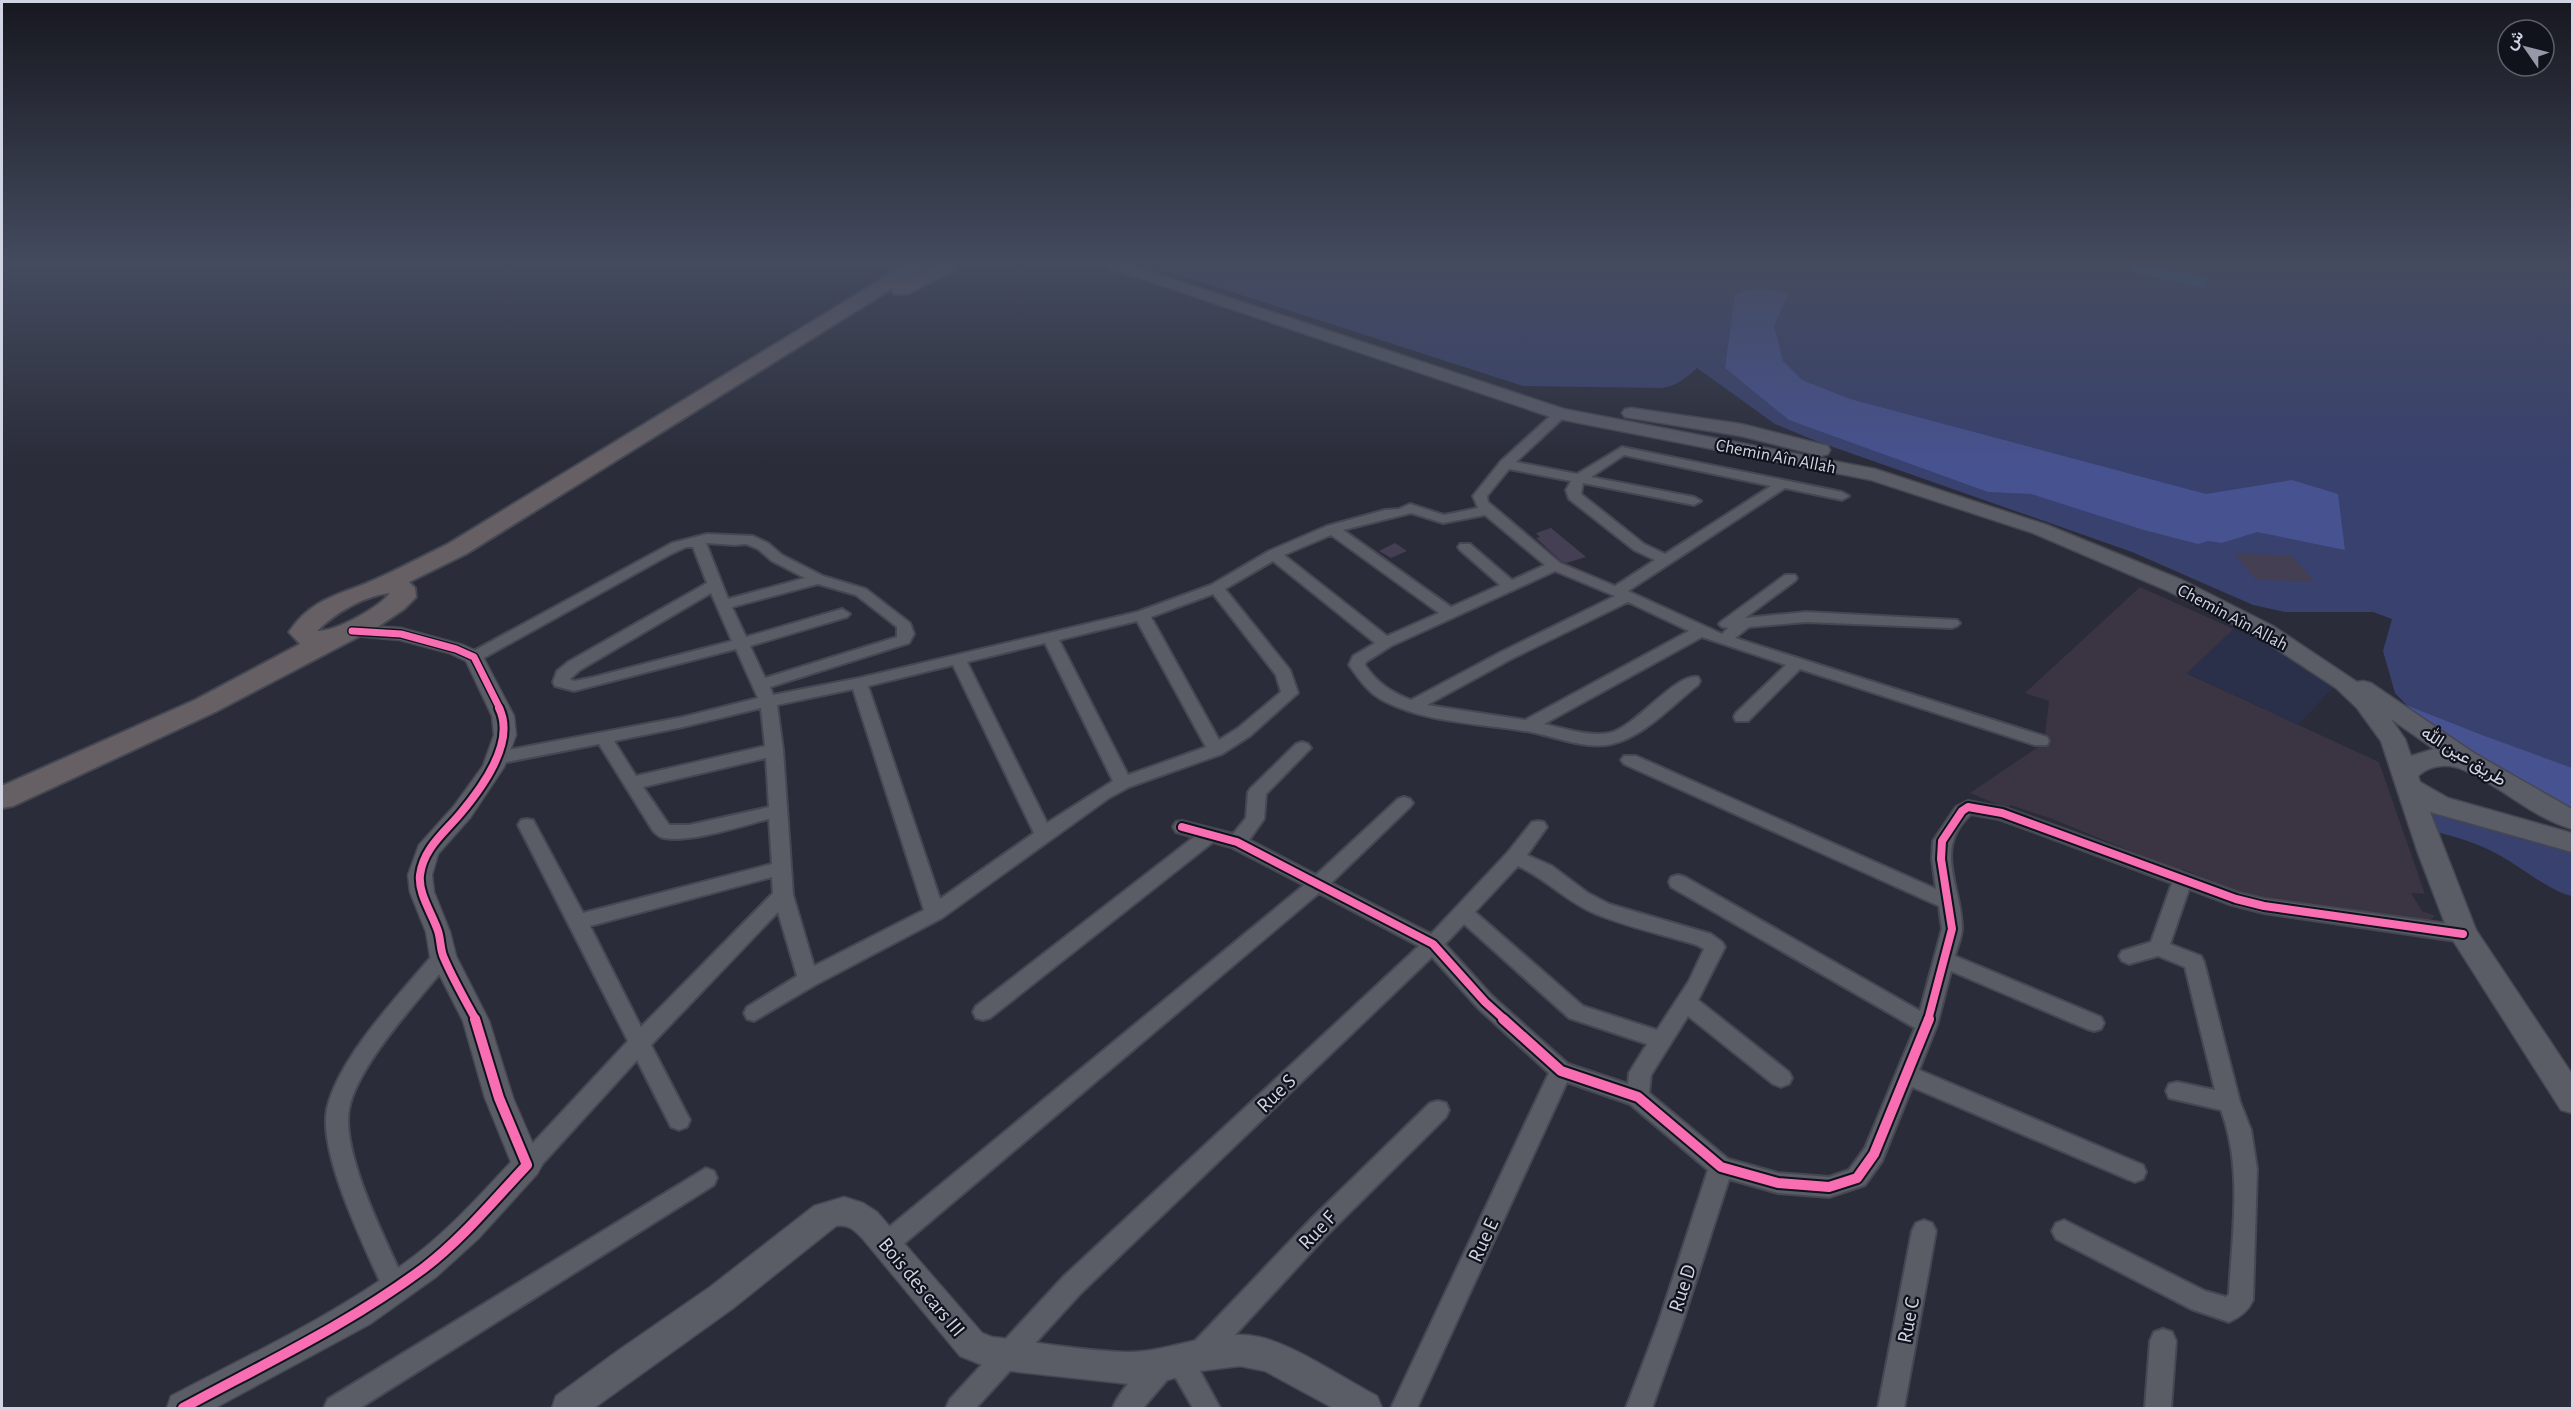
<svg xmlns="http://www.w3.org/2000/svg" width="2574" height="1410" viewBox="0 0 2574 1410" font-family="'Alegreya Sans',Vazirmatn,sans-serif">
<rect width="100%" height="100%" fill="#2a2c39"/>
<path fill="#3a3443" d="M2140,587L2234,629L2188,674L2379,762L2425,894L2411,893L2422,911L2436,916L2428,921L2248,896L2182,869L2181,872L2050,818L2010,805L2008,809L1970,793L2044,743L2049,701L2025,693Z"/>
<path fill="#2a2f4a" d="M2234,629L2292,655L2333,688L2298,725L2187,673Z"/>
<g fill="#39416e">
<path d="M1149,265H2572V806L2424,723L2395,693L2383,651L2392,619L2373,612H2285L2253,605L2132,552L1816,441L1775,424L1697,368C1685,379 1678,385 1662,388L1523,386Z"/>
<path d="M2428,812L2521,835L2572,851V896C2554,894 2518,865 2499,855C2478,843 2456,837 2432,831Z"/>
</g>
<g fill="#475290">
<path d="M1759,288L1788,294L1774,326L1783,361L1802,380L1850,399L2206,494L2292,480L2338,494L2345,550L2257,532L2222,543L2208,541L2198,544L2144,530L2031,494L1988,492L1789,420L1725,368L1735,294Z"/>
<path d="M2388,698L2482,735L2572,768V815Z"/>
</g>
<path fill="#216498" d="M2132,265H2150L2208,278L2204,288L2129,271Z"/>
<g fill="#443f53">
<path d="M1551,528L1574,547L1586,557L1566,563L1561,561L1536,538L1540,537L1536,533Z"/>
<path d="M1395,543L1407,551L1391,558L1379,551Z"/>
<path d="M2235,554L2291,555L2314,581L2256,580Z"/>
</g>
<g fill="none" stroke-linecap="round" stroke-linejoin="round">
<g stroke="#454853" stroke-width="4">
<g id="minor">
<path d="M1560,410L1564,411L1566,414L1564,417L1516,462L1577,474L1622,447L1842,492L1849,496L1842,500L1785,488L1628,591L1722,634L1728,628L1722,627L1719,624L1722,621L1785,575H1795L1797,578L1795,581L1745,618L1806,612L1957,620L1960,623L1957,626L1952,628L1806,622L1749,627L1735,638L2047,737L2049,741L2047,745H2035L1800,669L1748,721H1736L1734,717L1736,713L1786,665L1702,637L1544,724C1563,728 1589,737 1609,733C1635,728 1676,672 1698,677L1700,681L1698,685C1672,705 1645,736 1612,744C1586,750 1556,737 1531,732C1481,723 1429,724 1384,701C1368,693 1359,679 1349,665L1353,656L1375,643L1273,561L1225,589L1290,670L1298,693L1250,736L1222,754L1129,787L1109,798L942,918L815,985L754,1021L747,1019L744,1013L747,1007L797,976L778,912L651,1045L690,1120L687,1127L679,1130L671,1127L637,1060L535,1172L527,1175L519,1172L516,1165L519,1158L628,1041L518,825L521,820L527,819L533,820L583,913L772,864L769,819C741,826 691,843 664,838C659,837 656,834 653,831L599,744L497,764L491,762L488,758L491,754L497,752L683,717L758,698L736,649L574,691L555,686L553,682L557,671L568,662L707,583L693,547H686L669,555L480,660H468L466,657L468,654L672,543L707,534L753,536L768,543L782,555L823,576L866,589L910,623L914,634L909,643L770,687L773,695L859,678L1137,612L1211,585L1269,551L1327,526L1385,510L1399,509L1410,504L1444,515L1478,508L1473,496L1501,461L1556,411ZM1624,455L1771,486L1665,554L1644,544L1581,494L1583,483L1694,505L1701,501L1694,497L1591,477ZM1509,469L1571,481L1566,490L1569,499L1634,550L1655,560L1615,586L1560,563L1488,502L1487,496ZM1411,513L1443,523L1485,515L1545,565L1512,580L1470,544H1460L1458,547L1460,550L1500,585L1451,607L1343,530ZM1331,535L1439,613L1387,636L1284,555ZM706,543L735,545L746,544L758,549L772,561L805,578L728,599ZM1555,571L1615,596L1501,652L1411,700C1391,692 1377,683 1365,665L1366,662L1391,646ZM818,584L856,595L897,627V637L765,678L750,646L847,617L850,614L842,609L746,637L732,607ZM711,593L732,641L594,677L574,681L570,679L580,670ZM1213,594L1276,675L1281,692L1238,728L1219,740L1151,617ZM1628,602L1689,631L1525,720L1427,705L1513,658ZM1137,621L1206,747L1128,775L1059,640ZM1045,643L1113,781L1047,823L967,662ZM953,665L1034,833L940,899L868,686ZM853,689L924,910L814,966L793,895L783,750L777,705ZM761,708L765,746L636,776L614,741L683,727ZM766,758L769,807L689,825H669L643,787ZM772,877L773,893L641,1027L590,926Z"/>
<path d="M1302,742L1308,744L1311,748L1266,794L1264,819L1249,840L1316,875L1398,799L1404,797L1410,799L1413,803L1410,807L1331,883L1431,934L1508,852L1532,822L1538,821L1544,822L1547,827L1527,855L1552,866L1588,893L1609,904L1711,934L1722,942L1725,947L1698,1000L1789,1072L1792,1078L1789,1084L1781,1087L1773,1084L1688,1016L1651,1075L1649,1093L1728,1159L1778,1173L1829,1177L1849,1170L1865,1148L1915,1028L1671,887L1669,882L1671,877L1678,875L1685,877L1920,1011L1942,929L1939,906L1624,764L1621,760L1624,756H1636L1936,889L1932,859L1933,841L1956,807L1968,801L2008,809L2239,893L2264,899L2463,926L2470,929L2473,934L2470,939L2463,942L2264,913L2229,904L2189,889L2170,944L2201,956L2204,962L2240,1102L2251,1130L2257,1169L2253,1300C2248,1311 2240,1317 2229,1322L2191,1309L2056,1239L2052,1231L2056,1223L2064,1220L2205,1291L2226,1297L2229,1294C2232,1234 2243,1168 2221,1110L2169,1098L2166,1091L2169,1084L2177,1082L2215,1090L2185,967L2158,956L2129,964L2122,961L2119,956L2122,951L2151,942L2172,883L1999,819L1971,814C1932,849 1962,887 1962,928C1962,937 1957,947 1955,956L2101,1017L2104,1023L2101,1029L2094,1031L2087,1029L1951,971L1937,1025L1919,1070L2143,1165L2146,1172L2143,1179L2135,1182L2127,1179L1912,1087L1882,1161L1865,1185L1829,1197L1778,1193L1729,1179L1682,1324L1652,1408H1626L1658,1324L1708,1170L1630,1104L1567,1082L1417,1408H1391L1549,1073L1478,1008L1432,957L1081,1293L976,1408H946L950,1399L1063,1277L1419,946L1319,893L893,1253L885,1256L877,1253L873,1245L877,1237L1304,885L1231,847L1213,842L990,1018L983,1020L976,1018L973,1012L976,1006L1194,837L1176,832L1173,827L1176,822L1182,821L1233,834L1246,818L1248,792L1251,788L1296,744ZM1518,866C1546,879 1567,902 1596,914C1628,927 1664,935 1697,945L1704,949L1689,981L1657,1030L1583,1006L1475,912ZM1464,924L1569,1018L1647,1044L1629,1073L1628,1084L1568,1064L1492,996L1445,944Z"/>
<path d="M443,948L450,951L453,956L450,961C421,998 358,1063 349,1109C341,1155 388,1244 407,1287L404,1295L395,1299L386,1295C367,1251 318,1155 327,1109C339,1056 402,992 436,951Z"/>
<path d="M1438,1101L1446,1103L1449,1110L1446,1117L1328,1234L1211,1361L1202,1365L1195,1362L1220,1408H1193L1173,1373L1143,1408H1113C1118,1392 1147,1360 1163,1353L1171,1356L1172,1353L1181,1349L1190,1353L1193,1343L1312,1218L1430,1103Z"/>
<path d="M706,1168L714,1171L717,1178L714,1185L360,1408H324L328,1399Z"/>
<path d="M1924,1220L1932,1223L1936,1231L1904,1408H1878L1912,1231L1916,1223Z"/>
<path d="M2163,1329L2172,1332L2176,1341L2171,1408H2145L2150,1341L2154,1332Z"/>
</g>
</g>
<g stroke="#454853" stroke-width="3">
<g id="tertiary">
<path d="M352,625L401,628L463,645L481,653L514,716L516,735L504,767L470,818L438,854L432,875L434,892L450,932L456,956L489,1021L513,1098L542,1165L537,1174L478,1239L436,1277L370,1324L215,1408H167L171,1396C253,1353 339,1313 413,1257C449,1230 480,1195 511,1162L485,1098L463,1021L430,956L426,932L410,892L408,875L419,845L454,806L483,766L494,735L492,716L466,661L449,653L400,640L345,635L342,631L345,627Z"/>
<path d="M844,1197L863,1203L877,1212L982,1333L992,1337C1037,1342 1083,1351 1128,1352C1172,1352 1215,1327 1259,1337C1293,1344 1344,1379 1377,1396L1382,1408H1333L1265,1371L1240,1366L1200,1371L1164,1381L1129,1384L992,1369L960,1356L863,1239C854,1230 849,1224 836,1226L732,1309L594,1408H552L556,1396L619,1350L710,1287L814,1206Z"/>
</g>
</g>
<g stroke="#454853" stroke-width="3">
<g id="secondary">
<path d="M1107,265H1130L1564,409L1875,469L2047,525L2182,580L2273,626L2357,682L2363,681L2371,683L2474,753L2572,809V829C2533,818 2502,787 2466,771C2450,763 2431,764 2418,776L2420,782L2448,798L2572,833V852L2430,812L2476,930L2572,1074V1113L2561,1110L2449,934L2418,853L2381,741L2357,708L2336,688L2257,636L2166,590L2033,533L1871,480L1554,418L1110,268ZM2391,719L2434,749L2411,756L2405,739Z"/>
<path d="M1631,408L1741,424L1828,446L1830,450L1828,454L1821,456L1741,436L1625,417L1622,413L1625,409Z"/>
</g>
</g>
<g stroke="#454853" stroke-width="4">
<path id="trunk" d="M905,265H927L905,281L936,265H959L956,269L908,294H894L892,290L893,288L466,554L409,582L415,588L416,597L404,609L379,626L215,712L13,806L2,808V786L195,700L300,644L289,632C312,598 340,595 374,580C399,569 423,556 448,544ZM390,593C379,608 335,632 317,631C335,613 363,596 390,593Z"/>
</g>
<use href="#minor" fill="#5a5c66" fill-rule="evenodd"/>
<use href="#tertiary" fill="#5a5c66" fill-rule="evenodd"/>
<use href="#secondary" fill="#5a5c66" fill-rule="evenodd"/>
<use href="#trunk" fill="#666065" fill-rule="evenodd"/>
<g stroke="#10121c" stroke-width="10">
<path id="cycleway-far2" d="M352,631L401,634L456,649L474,657L500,709"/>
</g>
<g stroke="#10121c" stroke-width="12">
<g id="cycleway-far1">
<path d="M1182,827L1237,842L1433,944L1485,1002L1505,1020"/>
<path d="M476,1020C465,1000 453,979 444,958C440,950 441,940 438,931C432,913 418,894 420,875C423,849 444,833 460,814C482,788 516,742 499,708"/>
<path d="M1928,1020L1952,929L1941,859L1942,841L1962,811L1968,807L2002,813L2236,899L2264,906L2463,934"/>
</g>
</g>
<g stroke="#10121c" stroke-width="14">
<g id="cycleway">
<path d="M1503,1019L1561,1071L1638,1097L1721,1167L1778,1183L1829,1187L1857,1178L1874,1154L1929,1019"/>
<path d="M183,1408C264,1364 349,1324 424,1268C462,1239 494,1200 527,1165L499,1098L475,1019"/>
</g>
</g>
<use href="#cycleway-far2" stroke="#f96db3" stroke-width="7"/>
<use href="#cycleway-far1" stroke="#f96db3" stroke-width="8"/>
<use href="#cycleway" stroke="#f96db3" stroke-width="10"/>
</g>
<linearGradient id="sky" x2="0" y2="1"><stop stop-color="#17181f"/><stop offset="0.57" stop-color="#444b5f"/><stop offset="1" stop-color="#444b5f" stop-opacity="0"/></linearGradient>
<rect width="2574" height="462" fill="url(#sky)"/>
<g text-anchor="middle" stroke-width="4.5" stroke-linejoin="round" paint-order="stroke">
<g font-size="18" fill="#d0d4e3" stroke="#10121c">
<text transform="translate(1776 456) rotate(11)" y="6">Chemin Aîn Allah</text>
<text transform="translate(2233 617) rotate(28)" y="6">Chemin Aîn Allah</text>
<text transform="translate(2464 756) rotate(32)" y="6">طريق عين الله</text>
</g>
<g font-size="21" fill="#d0d4e3" stroke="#10121c">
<text transform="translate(1276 1093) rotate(-44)" y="7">Rue S</text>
<text transform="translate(1317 1230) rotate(-46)" y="7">Rue F</text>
<text transform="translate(1483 1240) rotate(-65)" y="7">Rue E</text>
<text transform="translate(922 1287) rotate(50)" y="7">Bois des cars III</text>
<text transform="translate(1682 1288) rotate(-72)" y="7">Rue D</text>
<text transform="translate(1908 1320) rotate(-79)" y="7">Rue C</text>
</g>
</g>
<rect width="2574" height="1410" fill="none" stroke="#d0d4e3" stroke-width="6"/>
<g transform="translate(2526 48) rotate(305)"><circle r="28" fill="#10121c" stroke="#5d606c" stroke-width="1.5"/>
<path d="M0-4.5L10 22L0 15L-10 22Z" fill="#9699a8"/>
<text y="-9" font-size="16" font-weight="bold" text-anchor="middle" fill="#d0d4e3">ش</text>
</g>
</svg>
